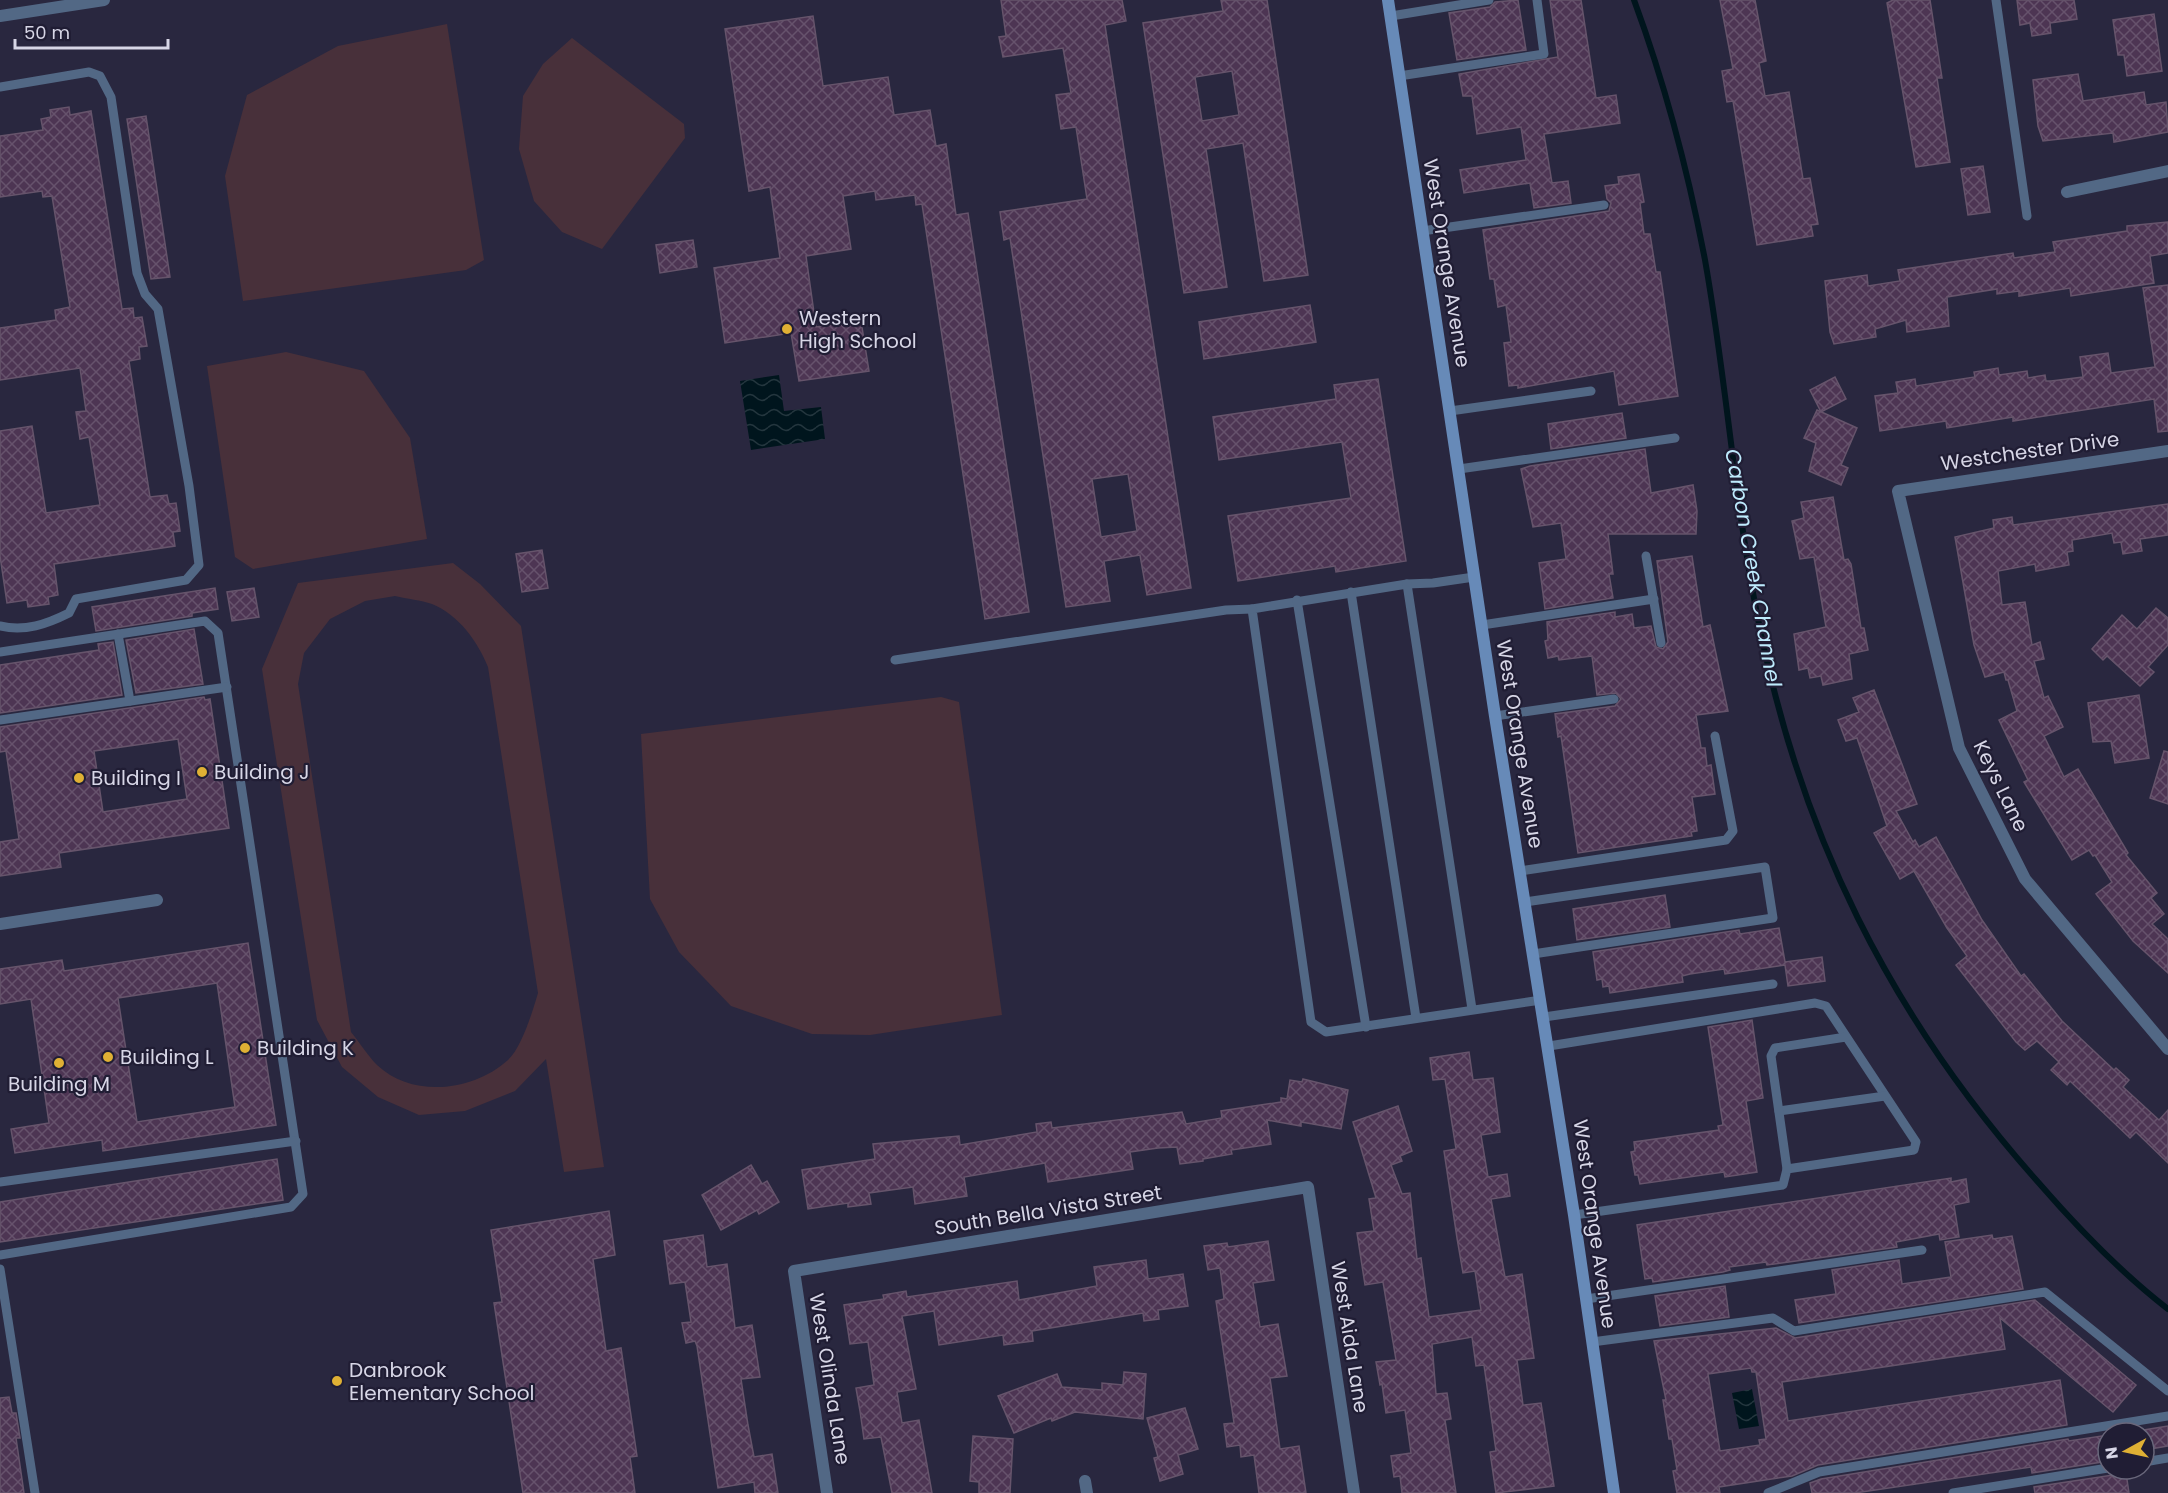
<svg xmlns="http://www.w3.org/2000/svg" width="2168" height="1493" viewBox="0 0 2168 1493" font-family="Poppins,sans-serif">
<defs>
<pattern id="water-waves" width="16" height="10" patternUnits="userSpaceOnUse" patternTransform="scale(1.5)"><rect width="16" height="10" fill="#00151d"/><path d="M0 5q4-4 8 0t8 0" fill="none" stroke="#24363e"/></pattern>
<pattern id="building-cross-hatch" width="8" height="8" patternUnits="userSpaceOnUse" patternTransform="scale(1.5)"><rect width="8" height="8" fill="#4d3553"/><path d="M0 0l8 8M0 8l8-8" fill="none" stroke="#66526c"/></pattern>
</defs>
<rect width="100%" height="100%" fill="#29273f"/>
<g fill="#48303a" fill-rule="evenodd">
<path d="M447,24L484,260L466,270L243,301L225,176L247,95L338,46Z"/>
<path d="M572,38L684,124L685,138L602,249L562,232L534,201L519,149L523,96L543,64Z"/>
<path d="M286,352L364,371L410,438L427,539L253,569L235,557L207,366Z"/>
<path d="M453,563L480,584L521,626L604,1167L564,1172L546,1059L515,1091L465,1111L419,1115L378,1097L342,1067L317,1020L262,669L298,583ZM395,596C407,599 421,600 432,604C459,615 478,642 488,667L538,993C533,1010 522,1047 508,1060C474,1091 413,1099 377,1065C368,1056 360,1043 351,1032L298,684L304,653L330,619L365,601Z"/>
<path d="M941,697L959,702L1002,1015L870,1035L812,1034L731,1006L679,952L650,899L641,734Z"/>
</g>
<g fill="url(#water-waves)">
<path d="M779,375L784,411L821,407L825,439L751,450L740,381Z"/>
<path d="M1752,1389L1759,1426L1739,1429L1732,1393Z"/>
</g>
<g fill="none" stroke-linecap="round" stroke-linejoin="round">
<path stroke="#00151d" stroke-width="6" d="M1634,0C1665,84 1688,171 1705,260C1726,377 1734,497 1757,614C1799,833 1890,1016 2038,1182C2077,1227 2120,1272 2168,1309"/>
</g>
<g fill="url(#building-cross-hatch)" stroke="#66546b" stroke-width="1.5" fill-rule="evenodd">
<path d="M1001,0H1122L1126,21L1105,25L1191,588L1147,595L1140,555L1104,561L1110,601L1066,607L1010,238L1004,240L1000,212L1087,199L1076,127L1061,129L1056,95L1071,93L1063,48L1003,57L999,37L1006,36ZM1128,474L1137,531L1101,537L1092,479Z"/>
<path d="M1221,0H1267L1308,275L1264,281L1243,143L1206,149L1227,287L1184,293L1143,23L1223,11ZM1232,71L1239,115L1202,121L1195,77Z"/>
<path d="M1518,0L1526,50L1457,60L1449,13L1490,7L1495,2Z"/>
<path d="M1550,0H1581L1596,98L1616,95L1620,123L1544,134L1552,183L1568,181L1571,203L1534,208L1530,183L1464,193L1460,170L1526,160L1521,127L1477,134L1472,96H1463L1459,74L1558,57Z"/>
<path d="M1720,0H1755L1766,61L1759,63L1765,96L1789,92L1803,179L1810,178L1818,224L1811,225L1813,236L1757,245L1733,101L1727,102L1722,71L1733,69Z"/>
<path d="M1893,0H1930L1942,78H1937L1950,162L1916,167L1887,3Z"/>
<path d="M2017,0H2074L2077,19L2050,23L2051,33L2032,36L2030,23L2020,25Z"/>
<path d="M2154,14L2162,71L2127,76L2124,55H2118L2113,20Z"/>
<path d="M813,16L823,86L888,77L894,115L930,110L936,146L946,144L956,215L968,213L1029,612L985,619L922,204L916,205L915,195L876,200L875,191L843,196L851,249L806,256L816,327L861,321L869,371L799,381L791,333L725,343L714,268L780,258L770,187L749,191L725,29Z"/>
<path d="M2078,74L2083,101L2144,92L2146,105L2166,102L2168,132L2114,142L2113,133L2043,141L2038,126L2033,80Z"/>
<path d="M69,107L70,115L91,111L122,309L133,308L134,318L142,317L147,346L139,347L140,359L129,361L150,497L167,495L169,504L176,503L180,531L173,532L175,546L54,564L58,595L48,597L49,604L28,607L27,600L7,603L0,556V431L32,426L46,513L100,505L89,437L80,439L76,412L86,411L80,368L0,380V328L56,320L55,310L70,307L52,196L43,197L42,191L0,197V136L43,130L41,119L51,117L50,110Z"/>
<path d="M146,116L170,277L151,279L127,119Z"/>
<path d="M1983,166L1990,212L1968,215L1961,169Z"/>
<path d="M1639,174L1644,202L1640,203L1644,234H1650L1656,272H1660L1678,396L1619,405L1614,371L1518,388V385L1509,386L1504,343L1511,342L1506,305L1498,307L1494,279H1490L1483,230L1609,211L1611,203L1607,199L1605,186L1619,184L1618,177Z"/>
<path d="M2168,222V253L2150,256L2154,283L2071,296L2070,288L2019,296V291L1997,294V289L1947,297L1949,326L1907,332L1906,320L1875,329L1876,337L1834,344L1830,332L1825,281L1867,275L1868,286L1900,281L1898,270L2013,253L2014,258L2055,252L2053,242L2127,231V226Z"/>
<path d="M693,240L697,267L660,273L656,245Z"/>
<path d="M2168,285V431L2158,432L2154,399L2013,421V417L1947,428L1946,421L1880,431L1875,396L1898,393L1896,382L1915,379L1916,386L1975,377L1974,372L1998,368L1999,375L2027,371L2028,378L2045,375L2046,381H2051L2083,377L2080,357L2108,353L2111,373L2155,367L2143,288Z"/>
<path d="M1310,305L1316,342L1204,359L1199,322Z"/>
<path d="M1835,377L1846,399L1821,412L1810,390Z"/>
<path d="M1378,379L1406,561L1336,572L1335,566L1238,581L1228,516L1351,498L1342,442L1219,460L1213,417L1336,399L1334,385Z"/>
<path d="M1817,410L1857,428L1841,465L1848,468L1841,485L1809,471L1816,443L1804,438Z"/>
<path d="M1622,413L1626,438L1551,449L1548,424Z"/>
<path d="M1645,449L1651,493L1693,485L1697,511L1696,534H1608L1613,574H1609L1613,598L1545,609L1539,563L1566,559L1561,523L1533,527L1521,469L1530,466Z"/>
<path d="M1833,497L1844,560L1848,559L1851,564L1861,628H1864L1868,650L1849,654L1852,679L1823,685L1821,676L1810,678L1808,668L1799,670L1794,634L1826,627L1814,557L1800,559L1792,521L1804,518L1801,502Z"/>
<path d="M2168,504V535L2140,539L2142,551L2123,554L2121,542L2114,543L2112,533L2072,540L2073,551L2067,552L2069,565L2036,571L2035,564L1998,571L2002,605L2025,602L2032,645L2040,642L2044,659L2034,661L2044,698L2048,696L2063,727L2044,736L2064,777L2078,769L2128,853L2126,855L2157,893L2151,898L2164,914L2152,924L2168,939V973L2133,941L2096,894L2112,882L2095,855L2093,856L2089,850L2072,860L2024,782L2028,780L1999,720L2017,711L2008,680H2006L2004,672L1985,677L1974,645L1955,537L1994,528L1993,520L2012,517L2013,525Z"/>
<path d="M542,550L548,588L522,592L516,554Z"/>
<path d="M1692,556L1703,627L1710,625L1728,711L1696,715L1701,748H1705L1707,766L1711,765L1715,794L1692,797L1697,831L1691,832L1692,836L1578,853L1561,736L1558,737L1555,714L1615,706L1621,699L1616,693L1597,695L1592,656L1559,660L1558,656L1548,658L1545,641L1548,640L1547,622L1615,612V617L1632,614L1634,628L1651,626L1656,647L1663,649L1668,642L1657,561Z"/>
<path d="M215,588L218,609L192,613V616L96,631L92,607Z"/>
<path d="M254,588L259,617L232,621L227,592Z"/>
<path d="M2156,608L2168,618V645L2148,667L2154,672L2140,686L2107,656L2103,660L2092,649L2122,615L2137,629Z"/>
<path d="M194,629L203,684L136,693L126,640Z"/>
<path d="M113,642L122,695L0,713V665L99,650L98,644Z"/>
<path d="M1874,690L1917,804L1896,811L1913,842L1915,840L1919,847L1936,837L1982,920L2021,976L2024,974L2062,1021L2114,1070L2116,1068L2129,1080L2123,1087L2159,1120L2168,1110V1163L2136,1132L2130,1138L2070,1081L2067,1085L2051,1070L2059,1062L2037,1041L2025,1050L2016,1042L1956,965L1967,956L1947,928L1914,871L1900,879L1874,833L1887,826L1857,738L1846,741L1838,720L1859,712L1853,698Z"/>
<path d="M2139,695L2149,758L2115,763L2111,741L2093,742L2088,703Z"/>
<path d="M204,697L205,700L210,699L229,828L59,853L61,867L0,876V842L19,839L6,751L0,752V727ZM178,739L187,799L103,812L94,751Z"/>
<path d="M2164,751L2168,752V804L2150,798Z"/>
<path d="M1665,895L1670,927L1577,940L1573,909Z"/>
<path d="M1779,928L1785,962L1822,957L1825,981L1788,986L1785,965L1725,974L1724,969L1690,974L1682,976L1683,982L1610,993L1609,986L1603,987L1602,979L1597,980L1593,952L1739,930L1740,934Z"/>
<path d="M248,943L276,1125L103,1151L102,1140L15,1153L11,1129L49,1123L31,999L0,1004V969L62,960L64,971ZM217,983L235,1107L137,1122L118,998Z"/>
<path d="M1752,1020L1763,1098L1746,1101L1757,1172L1725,1177L1724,1172L1640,1184L1638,1175H1635L1631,1152L1635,1151L1634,1142L1719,1130L1718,1126L1723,1125L1708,1027Z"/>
<path d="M1469,1052L1473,1080L1493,1078L1500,1132L1481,1135L1488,1177L1507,1174L1510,1196L1491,1199L1505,1277L1522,1274L1534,1358L1517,1360L1523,1405L1541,1403L1554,1486L1496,1493L1490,1452L1496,1451L1484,1365L1476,1366L1472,1337L1432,1344L1436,1394L1447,1393L1451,1419L1445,1420L1456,1493H1402L1400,1476L1394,1477L1391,1456L1411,1453L1405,1410L1386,1413L1382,1384L1380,1385L1376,1362L1396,1360L1383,1282L1365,1285L1357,1233L1374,1231L1369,1199L1376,1198L1353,1122L1398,1106L1412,1151L1400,1156L1402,1161L1391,1165L1402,1194L1410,1193L1417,1259L1421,1258L1429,1317L1481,1310L1475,1271L1463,1273L1457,1238L1444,1151L1456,1149L1445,1079L1433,1080L1430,1058Z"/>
<path d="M1303,1079L1348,1090L1341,1129L1301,1122V1126L1267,1120L1271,1144L1231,1150L1232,1154L1203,1159V1161L1180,1164L1177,1147L1158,1148L1130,1152L1133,1169L1048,1182L1045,1163L964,1177L967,1196L915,1204L913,1187L869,1193L871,1204L848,1207V1203L808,1209L802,1170L875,1159L873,1144L959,1136L960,1145L1037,1132L1036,1124L1051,1122L1052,1128L1182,1112L1186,1124L1222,1118L1221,1111L1281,1102V1098L1287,1099L1290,1080L1302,1082Z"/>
<path d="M277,1159L283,1200L0,1242V1202Z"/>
<path d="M751,1165L762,1184L767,1181L779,1202L759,1214L757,1210L721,1230L702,1195Z"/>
<path d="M1951,1178V1182L1966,1179L1969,1202L1954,1205L1959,1237L1940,1240L1939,1234L1896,1242L1897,1247L1767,1265L1766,1262L1729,1267L1730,1270L1723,1272L1653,1282L1652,1278L1645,1279L1637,1225Z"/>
<path d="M609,1211L615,1255L593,1259L606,1351L621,1348L637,1456L630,1457L635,1493H523L494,1303L502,1302L491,1230Z"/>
<path d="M703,1235L707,1267L727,1264L735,1328L752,1325L760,1377L741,1379L748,1425L754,1457L772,1454L778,1493H755L754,1482L718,1488L697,1346L695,1341L686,1343L682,1323L691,1322L685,1282L670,1284L664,1241Z"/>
<path d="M1992,1235L1993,1239L2012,1236L2023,1289L1799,1323L1795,1300L1836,1294L1832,1270L1899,1260L1902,1284L1951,1277L1945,1242Z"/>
<path d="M1268,1241L1274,1280L1253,1283L1260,1327L1278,1324L1287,1376L1270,1378L1280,1449L1299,1446L1306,1493H1259L1254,1455L1241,1457L1240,1445L1227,1447L1224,1424L1234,1423L1216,1301L1224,1299L1220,1268L1208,1270L1204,1246L1227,1243L1228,1247Z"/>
<path d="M1146,1260L1148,1279L1183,1274L1188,1306L1158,1310L1159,1319L1144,1321L1143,1313L1032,1331L1033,1341L1004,1345L1003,1335L939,1345L934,1311L902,1316L916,1389L897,1392L902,1423L919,1420L932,1493H892L881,1437L864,1439L860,1411L856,1388L874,1385L868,1342L850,1344L844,1305L884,1299L883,1295L906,1291L907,1297L1017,1281L1019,1300L1097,1286L1094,1267Z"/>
<path d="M1725,1286L1729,1317L1660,1326L1655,1296Z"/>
<path d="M2035,1300L2136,1385L2113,1412L2000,1318L2005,1349L1782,1382L1788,1421L2060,1380L2067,1425L1818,1465L1792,1476L1719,1487L1720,1493H1677L1673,1471L1677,1470L1672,1439H1669L1663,1400H1666L1654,1341L1776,1328L1795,1338ZM1751,1368L1752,1372H1756L1766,1439L1759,1440L1760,1445L1720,1451L1708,1374Z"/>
<path d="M1124,1372L1146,1374L1143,1419L1075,1412L1052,1421L1051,1418L1014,1433L998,1396L1057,1374L1062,1387L1102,1390V1383L1123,1385Z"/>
<path d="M9,1397L12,1413H16L20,1438H16L24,1493H0V1398Z"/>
<path d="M1185,1408L1198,1449L1178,1455L1183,1474L1160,1481L1154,1458L1158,1457L1147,1418Z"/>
<path d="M2168,1426V1446L2144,1450V1430Z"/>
<path d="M2108,1435V1461L2032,1473L2031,1467L1855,1493H1812L1810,1483L1821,1479L2068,1439L2069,1441Z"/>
<path d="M973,1436L1013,1439L1010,1493H979V1482L970,1481Z"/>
<path d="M2126,1473L2129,1493H2035L2034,1487Z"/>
</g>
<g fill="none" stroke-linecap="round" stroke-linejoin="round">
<g stroke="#526885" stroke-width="9">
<path d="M1996,0L2027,216"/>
<path d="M1391,16L1489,0"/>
<path d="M1399,76L1544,54L1537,0"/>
<path d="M0,87L89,72L100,76L111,97L137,273L145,294L158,309L189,486L199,565L186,580L76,599L69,613C47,624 25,632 0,626"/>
<path d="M1422,231L1604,205"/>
<path d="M1450,411L1591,391"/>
<path d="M1459,469L1675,438"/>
<path d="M1646,556L1661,643"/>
<path d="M1474,577L1433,583L1407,584L1252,609L1311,1022L1326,1032L1541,1000"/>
<path d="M1407,584L1472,1009"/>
<path d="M1351,592L1416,1018"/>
<path d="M1297,600L1366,1027"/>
<path d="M1482,625L1654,599"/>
<path d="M118,634L130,701"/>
<path d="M0,652L205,621L218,633L303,1194L291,1207L0,1255"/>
<path d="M895,660L1226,610L1252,609"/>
<path d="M1495,716L1614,699"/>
<path d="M0,720L227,687"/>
<path d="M1520,871L1726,840L1733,831L1715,736"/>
<path d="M1525,902L1765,867L1773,918L1533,954"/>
<path d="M1544,1017L1773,984"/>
<path d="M1549,1046L1815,1003L1826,1006L1916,1142L1914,1150L1787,1169L1783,1185L1574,1215"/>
<path d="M1779,1111L1885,1096"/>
<path d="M1787,1169L1771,1056L1775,1048L1846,1037"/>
<path d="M0,1182L296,1141"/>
<path d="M0,1269L35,1493"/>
<path d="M1586,1299L1922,1250"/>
<path d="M1592,1342L1773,1318L1794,1331L2045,1292L2168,1391"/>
<path d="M2144,1462L2168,1458"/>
<path d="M1768,1493L1819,1472L2168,1416"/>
<path d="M1953,1493L2108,1468"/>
</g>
<g stroke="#526885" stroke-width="12">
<path d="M2067,192L2168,171"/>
<path d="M2168,451L1898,491L1959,748L2025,879L2168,1049"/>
<path d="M0,924L157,900"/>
<path d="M1085,1481L1087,1493"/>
<path d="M827,1493L794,1271L1308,1187L1354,1493"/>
</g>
<path stroke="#526885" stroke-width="12" d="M0,16L104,0"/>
<path stroke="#678ab8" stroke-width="12" d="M1388,0L1495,716L1574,1215L1614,1493"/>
</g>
<g fill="#dfb034" stroke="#201d34" stroke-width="2">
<circle cx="787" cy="329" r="6"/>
<circle cx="202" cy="772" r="6"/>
<circle cx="79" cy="778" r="6"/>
<circle cx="245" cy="1048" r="6"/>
<circle cx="108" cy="1057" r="6"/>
<circle cx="59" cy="1063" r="6"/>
<circle cx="337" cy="1381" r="6"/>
</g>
<g text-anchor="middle" stroke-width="4.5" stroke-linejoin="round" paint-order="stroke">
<g font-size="20" fill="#d7d6e6" stroke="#201d34">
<text transform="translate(1447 263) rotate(81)" y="7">West Orange Avenue</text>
<text transform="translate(2030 451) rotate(-8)" y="7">Westchester Drive</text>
<text transform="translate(1520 744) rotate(81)" y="7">West Orange Avenue</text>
<text transform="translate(2001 786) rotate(64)" y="7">Keys Lane</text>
<text transform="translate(1048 1210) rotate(-9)" y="7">South Bella Vista Street</text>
<text transform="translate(1595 1224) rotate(82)" y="7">West Orange Avenue</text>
<text transform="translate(1350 1337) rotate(81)" y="7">West Aida Lane</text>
<text transform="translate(830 1379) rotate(81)" y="7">West Olinda Lane</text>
</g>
<g font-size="20" fill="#d7d6e6" stroke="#201d34" text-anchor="start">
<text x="799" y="325">Western<tspan x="799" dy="23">High School</tspan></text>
<text x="214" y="779">Building J</text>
<text x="91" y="785">Building I</text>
<text x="257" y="1055">Building K</text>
<text x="120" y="1064">Building L</text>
<text x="59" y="1091" text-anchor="middle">Building M</text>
<text x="349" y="1377">Danbrook<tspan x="349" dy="23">Elementary School</tspan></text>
</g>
<g font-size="21" font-style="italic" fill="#beebfd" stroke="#201d34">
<text transform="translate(1753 568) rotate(80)" y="7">Carbon Creek Channel</text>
</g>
</g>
<g transform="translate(2126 1451) rotate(262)"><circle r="28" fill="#201d34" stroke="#69677b" stroke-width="1.5"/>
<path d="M0-4.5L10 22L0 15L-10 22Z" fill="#dfb034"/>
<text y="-9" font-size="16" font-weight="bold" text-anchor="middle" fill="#d7d6e6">N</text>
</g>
<path d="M15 39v9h153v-9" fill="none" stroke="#d7d6e6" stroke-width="3"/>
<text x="24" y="39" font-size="18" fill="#d7d6e6" stroke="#201d34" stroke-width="4.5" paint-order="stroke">50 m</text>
</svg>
